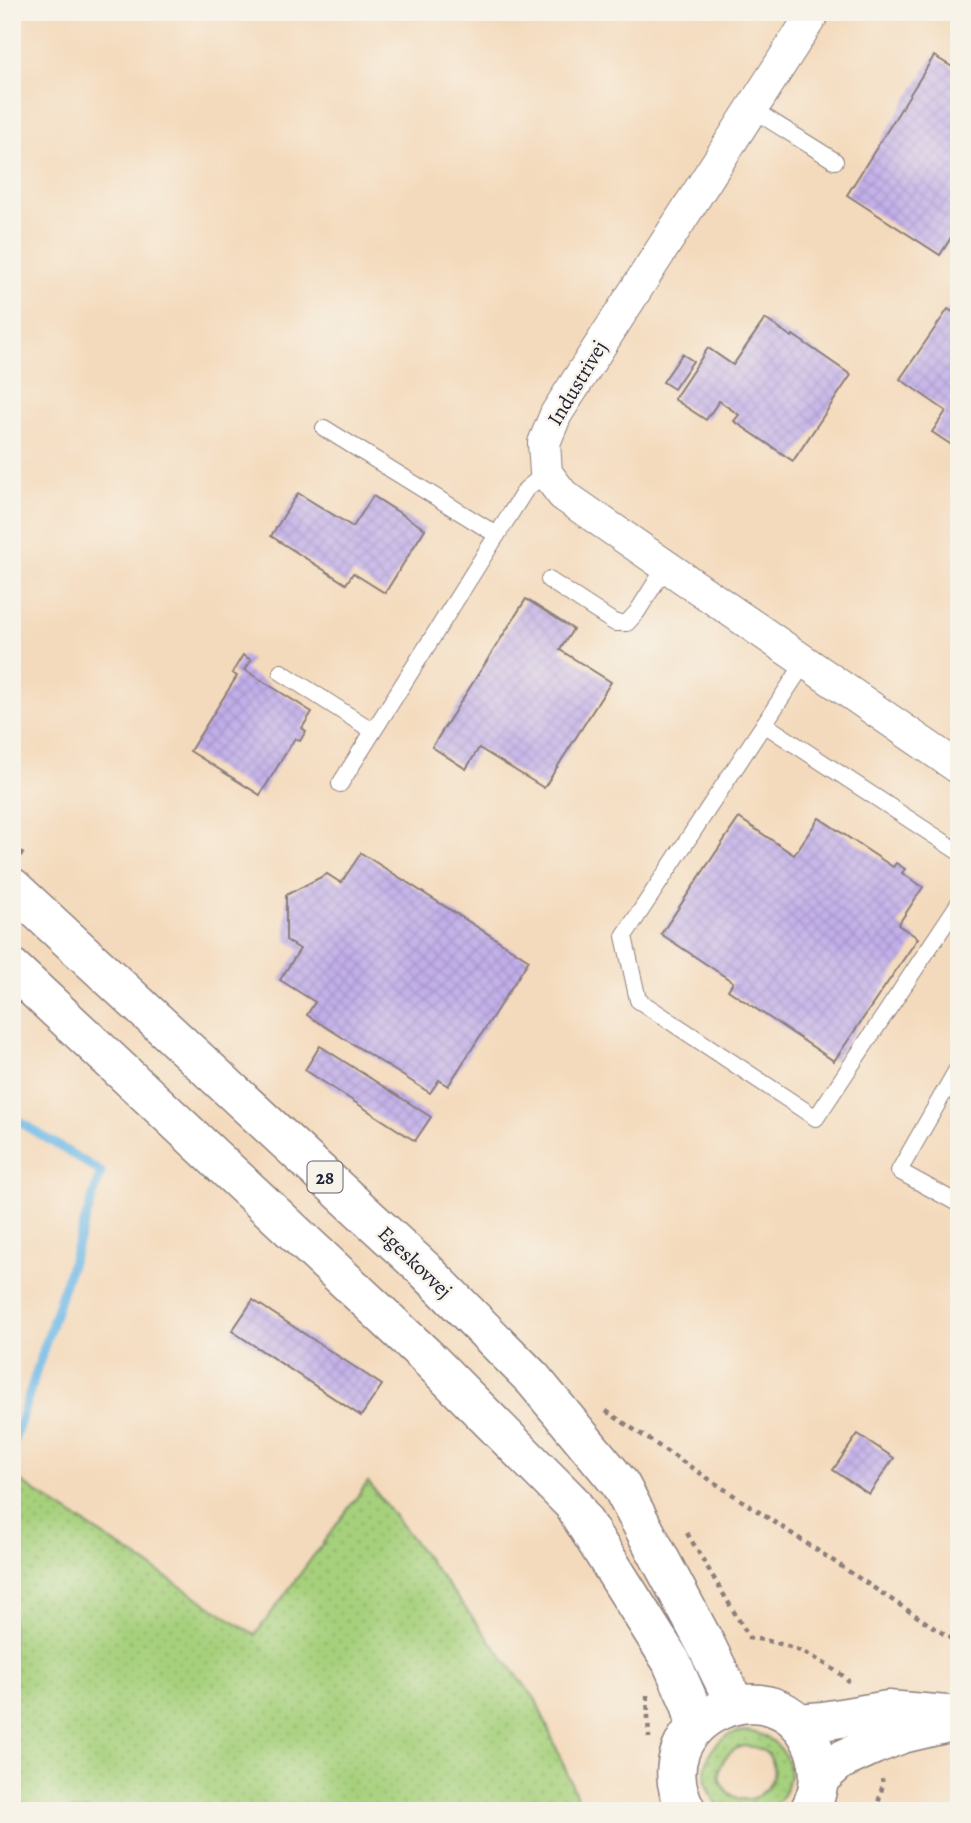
<svg xmlns="http://www.w3.org/2000/svg" width="971" height="1823" viewBox="0 0 971 1823" font-family="Alegreya,serif">
<defs>
<pattern id="grass-dots" width="8" height="8" patternUnits="userSpaceOnUse" patternTransform="scale(1.75)"><rect width="8" height="8" fill="#a6d07b"/><path d="M2 2h.1M6 6h.1" fill="none" stroke="#8fb26b" stroke-width="1.8" stroke-linecap="round"/></pattern>
<pattern id="building-cross-hatch" width="8" height="8" patternUnits="userSpaceOnUse" patternTransform="scale(1.75)"><rect width="8" height="8" fill="#c1aee9"/><path d="M0 0l8 8M0 8l8-8" fill="none" stroke="#a695c9"/></pattern>
</defs>
<rect width="100%" height="100%" fill="#f7f3e8"/>
<filter id="ink" filterUnits="userSpaceOnUse"><feTurbulence type="fractalNoise" baseFrequency=".0143" numOctaves="2"/><feDisplacementMap in="SourceGraphic" scale="14" xChannelSelector="R" yChannelSelector="G"/><feConvolveMatrix kernelMatrix="1 2 1 2 8 2 1 2 1" color-interpolation-filters="sRGB"/></filter>
<filter id="wash" filterUnits="userSpaceOnUse"><feTurbulence type="fractalNoise" baseFrequency=".00686" numOctaves="4" result="noise"/><feDisplacementMap in="SourceGraphic" scale="28" xChannelSelector="R" yChannelSelector="G"/><feGaussianBlur stdDeviation="1.57" result="paint"/><feColorMatrix in="noise" values="0 0 0 0 0 0 0 0 0 0 0 0 0 0 0 0 0 1.4 0 .05"/><feComposite in="paint" operator="in"/></filter>
<g filter="url(#wash)">
<rect width="100%" height="100%" fill="#f4dabc"/>
<g fill="url(#grass-dots)" stroke="#64795b" stroke-width="2" fill-rule="evenodd">
<path d="M12,1476L255,1635L368,1482L536,1700L583,1811H12Z"/>
<path d="M744,1731C780,1733 805,1770 779,1800C776,1804 771,1809 766,1810C758,1813 738,1811 728,1811C699,1797 698,1755 724,1738C730,1734 737,1732 744,1731ZM743,1746C803,1748 762,1823 728,1792C710,1775 723,1752 743,1746Z"/>
</g>
<g fill="none" stroke-linecap="round" stroke-linejoin="round">
<path stroke="#6eb9e7" stroke-width="9" d="M12,1117L101,1172L12,1447"/>
</g>
<g id="blocks">
<g fill="url(#building-cross-hatch)">
<path d="M934,56L959,71V225L940,255L847,195Z"/>
<path d="M948,309L959,316V450L932,432L946,411L900,379Z"/>
<path d="M765,319L792,337L793,335L851,375L793,461L734,421L739,415L719,401L706,420L674,399L708,348L733,365Z"/>
<path d="M682,354L693,361L674,389L663,382Z"/>
<path d="M298,493L353,527L373,496L425,529L385,593L353,573L346,584L271,536Z"/>
<path d="M526,599L573,629L560,650L611,682L544,788L479,748L466,769L432,747Z"/>
<path d="M243,655L251,660L245,670L312,712L302,728L306,731L300,741L295,738L260,795L190,751L237,676L232,673Z"/>
<path d="M739,818L794,855L819,818L893,867L896,863L905,869L902,873L923,887L898,925L918,938L834,1061L728,990L733,982L661,934Z"/>
<path d="M361,853L529,960L448,1086L439,1080L430,1093L307,1015L315,1002L280,980L300,949L286,940V895L327,874L341,883Z"/>
<path d="M320,1046L431,1117L415,1141L305,1070Z"/>
<path d="M253,1300L382,1385L361,1416L232,1331Z"/>
<path d="M858,1434L894,1458L869,1494L833,1470Z"/>
</g>
</g>
</g>
<g filter="url(#ink)">
<use href="#blocks" fill-opacity="0" stroke="#8b7e7c" stroke-width="2"/>
<g fill="none" stroke-linecap="round" stroke-linejoin="round">
<g stroke="#8b7e7c" stroke-width="18">
<g id="service">
<path d="M752,109L835,161"/>
<path d="M324,428L497,535"/>
<path d="M549,580L615,623H627L637,612L666,566"/>
<path d="M805,662L624,936L638,1000L816,1118L959,903"/>
<path d="M281,672L373,731"/>
<path d="M764,724L959,852"/>
<path d="M340,784L526,489L546,473"/>
<path d="M959,1066L899,1171L959,1204"/>
</g>
</g>
<g stroke="#8b7e7c" stroke-width="34">
<path id="minor" d="M814,12L556,414L544,443L546,473L563,495L959,768"/>
</g>
<g stroke="#8b7e7c" stroke-width="41">
<g id="tertiary">
<path d="M798,1723L823,1721L888,1710L959,1716"/>
<path d="M819,1779L839,1761L874,1745L902,1734L944,1724"/>
</g>
</g>
<g stroke="#8b7e7c" stroke-width="41">
<g id="primary">
<path d="M12,887L426,1271L533,1379L620,1484L706,1645L735,1704"/>
<path d="M12,968L425,1355L572,1503L671,1661L690,1704L696,1726"/>
<path d="M687,1811C637,1720 779,1656 814,1749C822,1770 820,1791 809,1811"/>
</g>
</g>
<g stroke="#8b7e7c" stroke-width="4.5" stroke-dasharray="5 5" stroke-linecap="butt">
<path d="M12,845L24,856"/>
<path d="M606,1411L959,1644"/>
<path d="M687,1533L749,1637"/>
<path d="M747,1638C786,1641 816,1656 846,1678L849,1682"/>
<path d="M647,1695L649,1738"/>
<path d="M876,1811L883,1784L882,1779"/>
</g>
<use href="#service" stroke="#fff" stroke-width="16"/>
<use href="#minor" stroke="#fff" stroke-width="32"/>
<use href="#tertiary" stroke="#fff" stroke-width="38"/>
<use href="#primary" stroke="#fff" stroke-width="38"/>
</g>
</g>
<g text-anchor="middle" stroke-width="5" stroke-linejoin="round" paint-order="stroke">
<rect fill="#f7f3e8" stroke="#62616f" stroke-width="2" x="307.5" y="1161.5" width="35" height="31" rx="5"/>
<g font-size="19" font-weight="bold" fill="#22223b">
<text x="325" y="1184">28</text>
</g>
<g font-size="21" fill="#22223b" stroke="#f7f3e8">
<text transform="translate(577 383) rotate(-59)" y="7">Industrivej</text>
<text transform="translate(415 1262) rotate(44)" y="7">Egeskovvej</text>
</g>
</g>
<rect width="971" height="1823" fill="none" stroke="#f7f3e8" stroke-width="42"/>
</svg>
